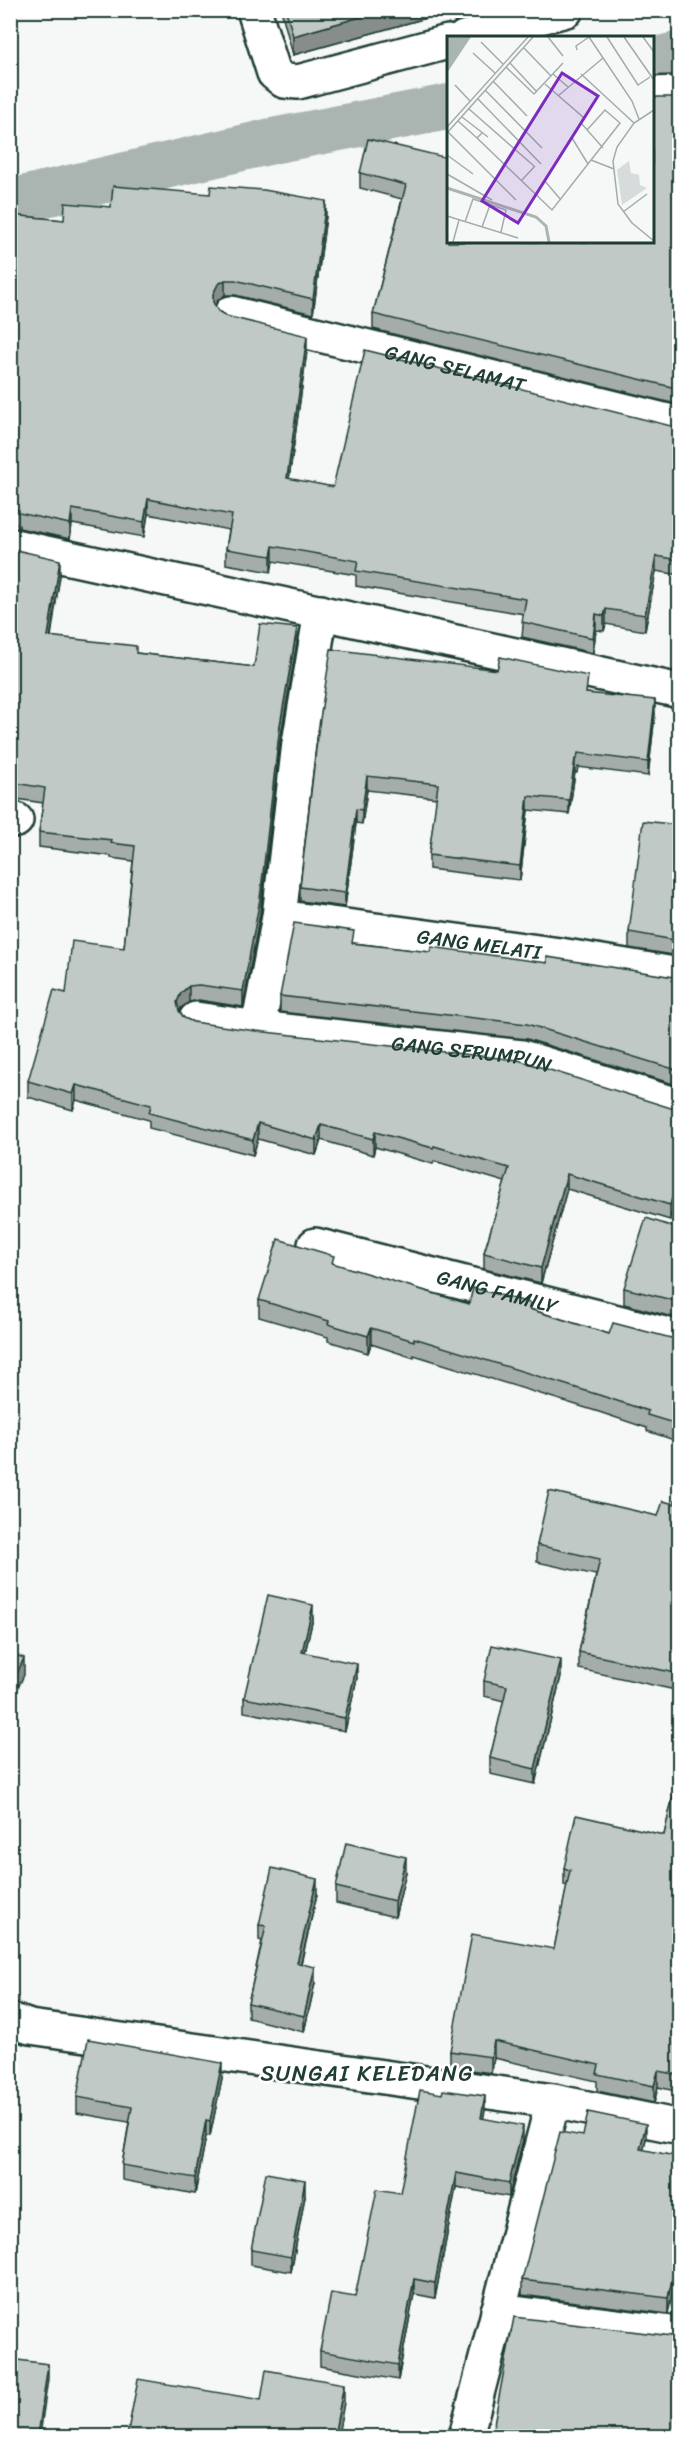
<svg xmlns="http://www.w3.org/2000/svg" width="690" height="2447" viewBox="0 0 690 2447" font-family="Sriracha,sans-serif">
<rect width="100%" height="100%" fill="#f6f7f7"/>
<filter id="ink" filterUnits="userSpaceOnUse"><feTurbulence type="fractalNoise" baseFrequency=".0167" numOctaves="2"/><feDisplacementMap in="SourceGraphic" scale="12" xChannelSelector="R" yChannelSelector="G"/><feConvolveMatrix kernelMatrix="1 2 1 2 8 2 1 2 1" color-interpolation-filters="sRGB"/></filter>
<g filter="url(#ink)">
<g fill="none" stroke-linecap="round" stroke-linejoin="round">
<g stroke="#aab5b1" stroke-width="46">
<path d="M652,61L680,54"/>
<path d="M10,202L272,141L448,107"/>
</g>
<g stroke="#1f3d34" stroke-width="38">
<g id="minor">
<path d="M254,10L274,73L284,81L298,82L448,42"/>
<path d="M464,38L566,10"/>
<path d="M652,94L680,93"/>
<path id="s1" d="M231,313L680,424"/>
<path d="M10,545L680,691"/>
<path d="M10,818L16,820"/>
<path id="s2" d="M279,917L560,955L680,975"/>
<path id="s3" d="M196,1019L258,1028L522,1057L680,1106"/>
<path d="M258,1028L279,917L299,743L321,612"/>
<path id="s4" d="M315,1245L680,1338"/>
<path d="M10,2020L30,2027L553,2101L680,2127"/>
<path d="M498,2311L680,2334"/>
<path d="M466,2436L553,2101"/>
</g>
</g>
<use href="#minor" stroke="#fff" stroke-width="33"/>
</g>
<g fill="#a5adaa" stroke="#1f3d34" stroke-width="1.5">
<path d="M281,10H455L293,55Z"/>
<path d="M680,97V405L373,329V314L402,199L360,188V173L448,158Z"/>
<path d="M111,207L326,216L313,314L235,295H225L218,300L215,306L218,311L226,316L307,351L289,479L333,487L680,427V575L656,571L645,631L606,624L604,631L596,630L593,653L522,637L524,614L356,586V575L273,561L271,572L226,564V549L229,530L148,514L144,537L72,524L70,539L19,528V525L10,523V215L64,220Z"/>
<path d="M10,558L60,575L51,637L136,653L254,667L297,643L280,741L260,914L243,1007L199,1000L189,1002L181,1008L179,1012L184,1018L193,1022L674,1109H680V1186L670,1220L567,1189L541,1283L484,1269V1253L505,1182L434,1161L433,1164L375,1147L373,1155L321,1140L316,1155L258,1139L253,1155L149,1128V1120L76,1100L73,1110L28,1097V1081L66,993L124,948L133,861L111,858V856L39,847V832L43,803L10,798Z"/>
<path d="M588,693L655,714L648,776L578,767L577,773L575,772L569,814L528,810L520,880L429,869V855L437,798L367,790L362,824L356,823L345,907L300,901V887L318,732Z"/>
<path d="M680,825V956L629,948V932Z"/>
<path d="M354,943L430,952L547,963L680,978V1086L527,1039L280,1012V996Z"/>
<path d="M680,1229V1319L624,1304V1288Z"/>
<path d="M334,1264L469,1304L530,1309L609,1334L680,1339V1442L647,1431V1428L599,1412L414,1355V1358L371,1344L368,1353L328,1341V1337L259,1317V1300Z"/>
<path d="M680,1486V1691L579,1669V1652L596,1575L537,1562V1545L658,1516L674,1504Z"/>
<path d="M313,1618L305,1653L357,1678L345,1731L244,1712V1698Z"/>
<path d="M561,1676L535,1784L490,1774V1758L504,1701L484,1696V1681Z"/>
<path d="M680,1766V2092L658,2087L654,2103L597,2091V2081L494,2058L491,2073L450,2067V2051L554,1949L567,1886L564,1885V1868L664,1835Z"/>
<path d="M406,1872L395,1917L336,1903V1887Z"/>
<path d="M317,1894L301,1964L315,1983L304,2032L248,2018V2003L262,1941L259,1940V1925Z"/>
<path d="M222,2078L210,2136H206L195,2194L122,2180V2165L129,2122L77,2113V2097Z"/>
<path d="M485,2110L483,2118L523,2140L509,2197L456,2187L435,2298L414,2294L398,2380L320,2366V2351L355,2297L400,2193Z"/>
<path d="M583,2136L646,2139L643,2150L680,2157L668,2314L522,2295V2280Z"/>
<path d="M305,2196L291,2272L251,2265V2250Z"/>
</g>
<g fill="#868d8b" stroke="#1f3d34" stroke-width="1.5">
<path d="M385,10H455L293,55V36Z"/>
<path d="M326,201V216L313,314V299Z"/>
<path d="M225,280V295L218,300L213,309V294L218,284Z"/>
<path d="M307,336V351L287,493V478Z"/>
<path d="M148,499V514L144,537V522Z"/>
<path d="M72,509V524L70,539V524Z"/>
<path d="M273,546V561L271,572V556Z"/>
<path d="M656,556V571L645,631V615Z"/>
<path d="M60,560V575L48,652V636Z"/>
<path d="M606,609V624L604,631V616Z"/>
<path d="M596,614V630L593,653V638Z"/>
<path d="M297,628V643L280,741L260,914L243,1007V991L280,725Z"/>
<path d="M655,700V714L648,776V762Z"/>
<path d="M575,759V772L569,814V800Z"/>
<path d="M367,776V790L362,824V810Z"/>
<path d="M528,796V810L520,880V866Z"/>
<path d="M356,809V823L345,907V893Z"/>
<path d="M189,986V1002L181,1008L177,1017V1002L181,993Z"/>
<path d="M76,1085V1100L73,1110V1094Z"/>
<path d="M258,1123V1139L253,1155V1140Z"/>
<path d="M321,1125V1140L316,1155V1140Z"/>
<path d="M375,1132V1147L373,1155V1139Z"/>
<path d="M680,1170V1186L670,1220V1205Z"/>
<path d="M567,1174V1189L541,1283V1268Z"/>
<path d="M371,1328V1344L368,1353V1336Z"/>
<path d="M313,1605V1618L302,1665V1652Z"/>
<path d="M24,1658V1675L10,1705V1688Z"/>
<path d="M561,1660V1676L535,1784V1769Z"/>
<path d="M357,1664V1678L345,1731V1718Z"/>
<path d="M406,1857V1872L395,1917V1901Z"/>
<path d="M317,1879V1894L297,1979V1963Z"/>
<path d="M315,1967V1983L304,2032V2016Z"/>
<path d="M494,2041V2058L491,2073V2057Z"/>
<path d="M222,2063V2078L210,2136V2121Z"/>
<path d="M658,2071V2087L654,2103V2086Z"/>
<path d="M485,2096V2110L481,2132V2118Z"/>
<path d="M206,2120V2136L195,2194V2178Z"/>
<path d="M646,2124V2139L640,2165V2149Z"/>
<path d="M523,2126V2140L509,2197V2183Z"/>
<path d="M456,2173V2187L435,2298V2283Z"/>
<path d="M305,2180V2196L291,2272V2257Z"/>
<path d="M680,2242V2257L668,2314V2298Z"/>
<path d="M414,2279V2294L398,2380V2365Z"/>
<path d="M48,2364V2379L40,2436H38Z"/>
<path d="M344,2384V2403L338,2436H334Z"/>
</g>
<g fill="#c0c9c6" stroke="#1f3d34" stroke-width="1.5">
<path d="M286,10H385L293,36Z"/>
<path d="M652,97H680V389L373,314L406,185L360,173L368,139L448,158V242H652Z"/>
<path d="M113,186L210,194L211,186L264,190L326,201L313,299L235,280H225L218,284L213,294V302L218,311L226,316L307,336L287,478L333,487L365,350L675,427H680V560L656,556L645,615L606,609L604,616L596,614L593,638L522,622L526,599L356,571L358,561L273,546L271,556L226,549L232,515L148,499L144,522L72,509L70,524L19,513V510L10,508V215L64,220L65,203L111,207Z"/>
<path d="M12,549L60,560L48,636L136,646V653L254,667L260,624L297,628L280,725L260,899L243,991L199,985L189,986L181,993L177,1002L179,1011L184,1018L193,1022L256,1031L518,1060L674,1109H680V1170L670,1205L567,1174L541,1268L484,1253L509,1168L434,1146L433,1148L375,1132L373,1139L321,1125L316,1140L258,1123L253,1140L149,1113L151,1105L76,1085L73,1094L28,1081L54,990L66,993L72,941L124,948L135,846L111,843L112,840L39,832L45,788L10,782V558Z"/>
<path d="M331,649L497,670L500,657L588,676L586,693L655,700L648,762L578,753L577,759H575L569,800L528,796L520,866L429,855L438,784L367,776L362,810L356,809L345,893L300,887L318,732Z"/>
<path d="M643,821L680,825V941L629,932Z"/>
<path d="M294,923L354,931L352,943L430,952L431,947L547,963V957L680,978V1071L527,1024L280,996Z"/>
<path d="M646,1218L680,1229V1302L624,1288Z"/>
<path d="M278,1239L334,1256L332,1263L469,1304L473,1288L530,1303L529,1309L609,1334L613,1323L675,1339H680V1425L647,1415L648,1411L599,1395L414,1338V1341L371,1328L368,1336L328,1324L329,1321L259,1300Z"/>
<path d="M680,1486V1674L579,1652L600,1559L537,1545L549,1491L658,1516L663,1501L674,1504Z"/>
<path d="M268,1595L313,1605L302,1652L357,1664L345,1718L244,1698Z"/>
<path d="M492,1645L561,1660L535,1769L490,1758L507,1686L484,1681Z"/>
<path d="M10,1653L24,1658L10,1688Z"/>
<path d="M680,1766V2075L658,2071L654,2086L597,2074L599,2065L494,2041L491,2057L450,2051L472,1934L554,1949L570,1870L564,1868L576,1815L664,1835Z"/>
<path d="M346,1843L406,1857L395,1901L336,1887Z"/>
<path d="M272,1868L317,1879L297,1963L315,1967L304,2016L248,2003L266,1926L259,1925Z"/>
<path d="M88,2039L222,2063L210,2121L206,2120L195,2178L122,2165L132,2107L77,2097Z"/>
<path d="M420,2090L442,2094L443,2090L485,2096L481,2118L523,2126L509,2183L456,2173L435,2283L414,2279L398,2365L320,2351L331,2293L355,2297L377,2189L400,2193Z"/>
<path d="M588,2112L646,2124L640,2149L680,2157V2242L668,2298L522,2280L560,2132L583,2136Z"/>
<path d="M266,2173L305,2180L291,2257L251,2250Z"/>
<path d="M514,2317L680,2337V2436H475L479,2434L483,2427L493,2429Z"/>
<path d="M10,2359L48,2364L38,2436H10Z"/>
<path d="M266,2370L344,2384L334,2436H127L138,2379L261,2400Z"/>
</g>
</g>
<g text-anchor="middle" stroke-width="5" stroke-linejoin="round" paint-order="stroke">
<g font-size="20" fill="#1f3d34" stroke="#fff">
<text dy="7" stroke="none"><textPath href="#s1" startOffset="231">GANG SELAMAT</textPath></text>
<text dy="7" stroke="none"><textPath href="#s2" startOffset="202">GANG MELATI</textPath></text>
<text dy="7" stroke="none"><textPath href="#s3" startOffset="278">GANG SERUMPUN</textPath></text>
<text dy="7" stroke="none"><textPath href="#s4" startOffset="188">GANG FAMILY</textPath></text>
</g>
<g font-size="22" letter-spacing="1.5" fill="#1f3d34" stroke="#fff">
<text x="367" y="2081">SUNGAI KELEDANG</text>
</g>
</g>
<g transform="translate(447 36)">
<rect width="207" height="207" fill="#f6f7f7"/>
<path d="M182,125L184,137L192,139L193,149L200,152L175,169L170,134Z" fill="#d6dcdb"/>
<path d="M0,1H24L0,37Z" fill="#aab5b1"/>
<path fill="none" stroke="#aab5b1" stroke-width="3" d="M0,152L89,181L99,190L102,206"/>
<path fill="none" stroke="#a0ada9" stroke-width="1.5" d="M101,1L116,20M142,1L185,65L192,83M160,1L191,49L203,41M177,1L207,44M196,1L207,16M34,6L56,28M77,12L104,40M130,14L129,10L142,1M26,17L48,37M63,27L90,56M59,31L87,58L116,27M106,38L121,51M134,38L187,87M46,45L80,80M98,48L137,82L134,87L156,112M8,49L23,65M38,54L95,112M111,60L156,22M31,63L94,128M22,73L87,130M207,74L187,87L170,111L166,125L171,168L185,187L207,205M15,81L41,101M11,85L30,102M0,91L81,1M1,96L69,164M0,97L86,1M35,97L30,102L105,174L173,87L158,74L140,94M125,102L141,128M0,119L26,138M144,124L167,133M0,138L45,164M97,144L114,164M74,145L88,130M176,176L200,158M0,180L71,202M18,186L26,163L59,174L54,196M35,191L43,169M6,206L12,184"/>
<path fill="#7b2cbf" fill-opacity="0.15" stroke="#7b2cbf" stroke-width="3" d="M115,37L151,60L71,187L35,165Z"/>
<rect width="207" height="207" fill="none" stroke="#1f3d34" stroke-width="3"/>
</g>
<rect width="690" height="2447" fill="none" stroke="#fff" stroke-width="36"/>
<rect x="18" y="18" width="654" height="2411" fill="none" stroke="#1f3d34" stroke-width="2" filter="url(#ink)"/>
</svg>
